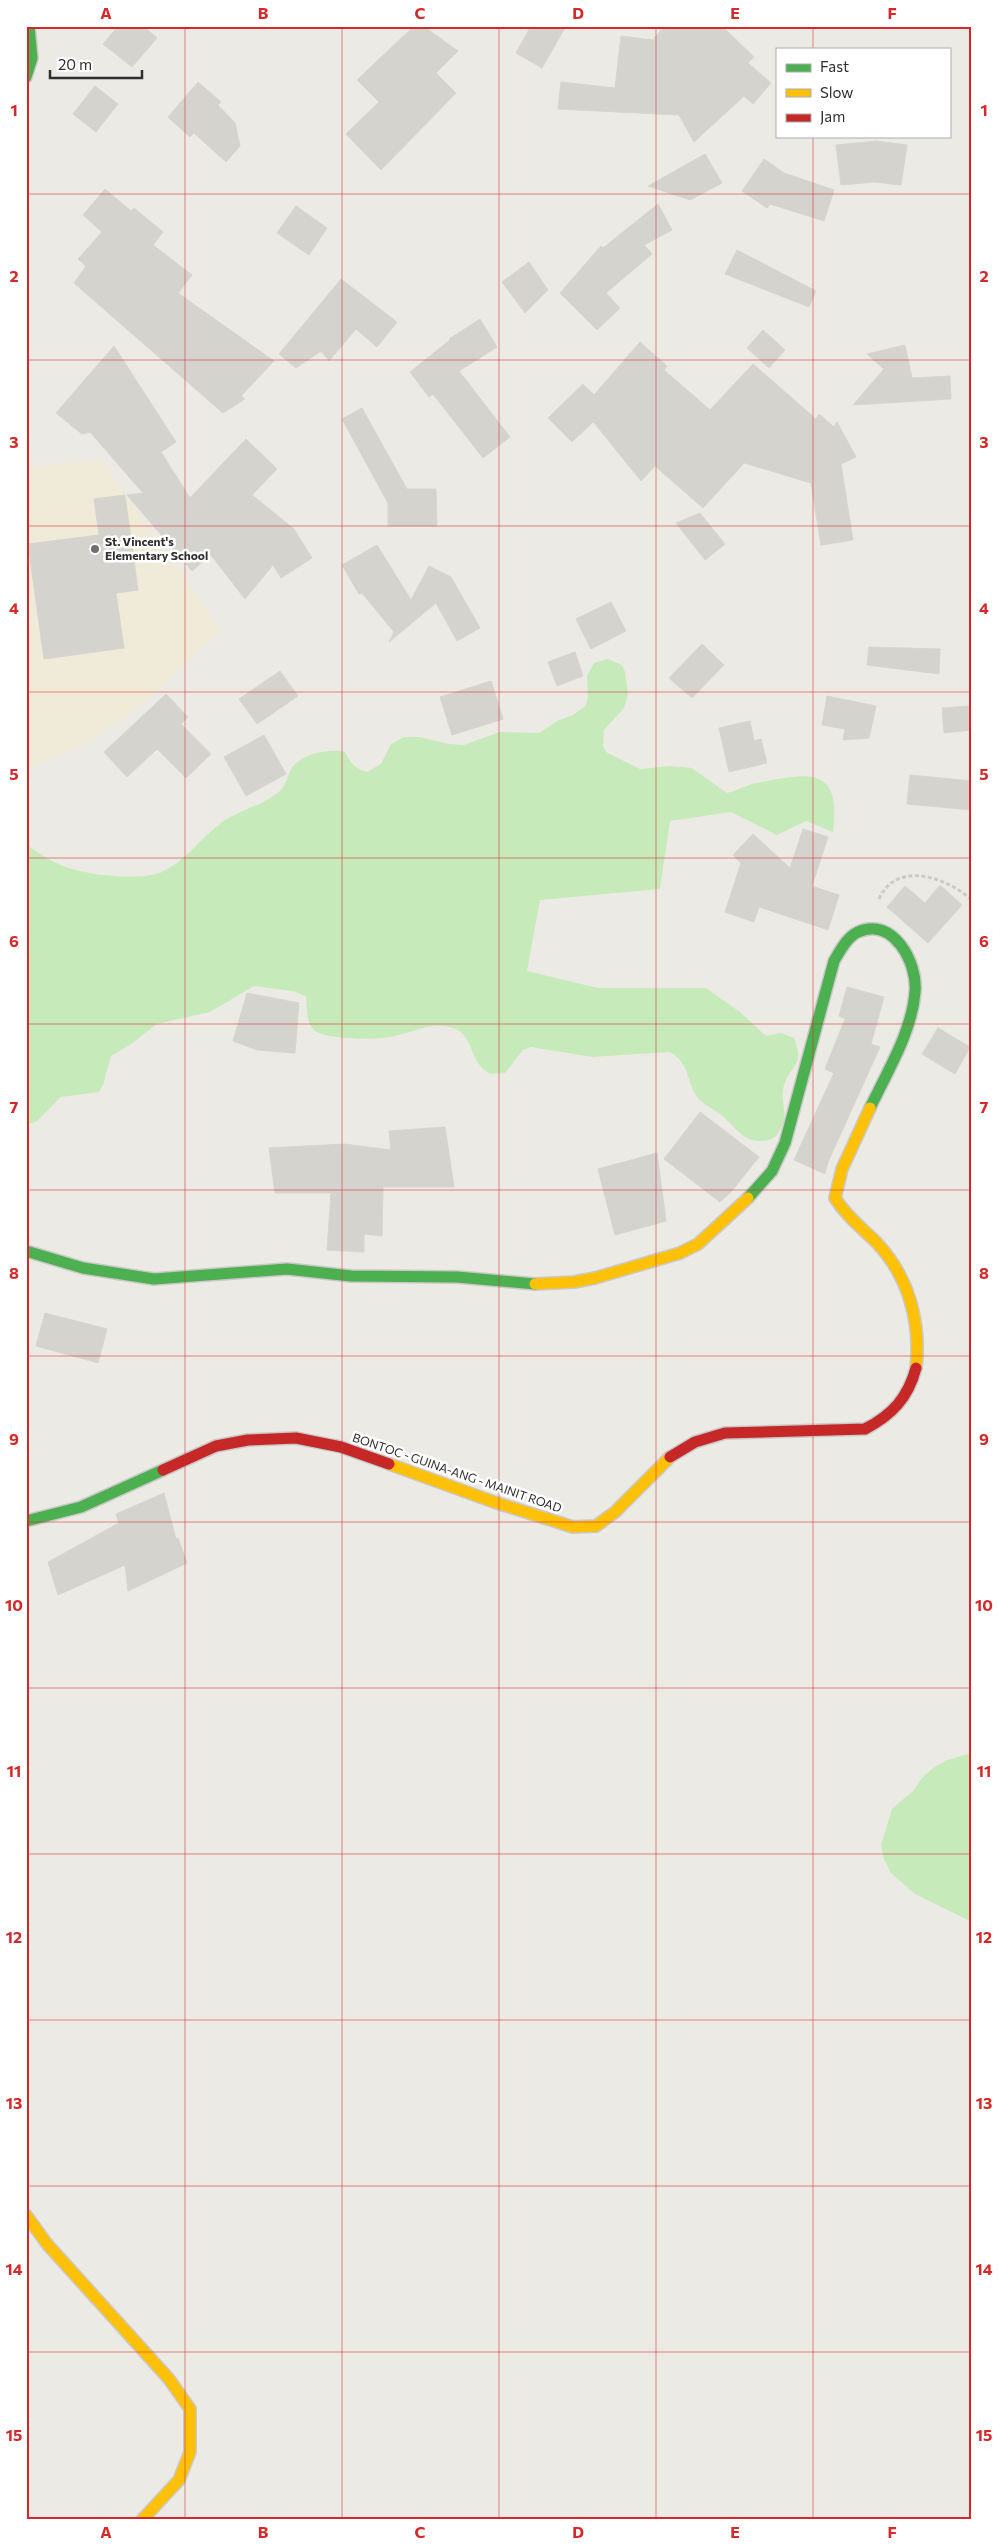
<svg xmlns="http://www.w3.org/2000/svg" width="998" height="2546" viewBox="0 0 998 2546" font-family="Commissioner,sans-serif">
<rect width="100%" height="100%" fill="#eceae4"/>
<path fill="#efebd8" d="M101,459L221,630L143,704L82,746L26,770V468Z"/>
<g fill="#c7eabb">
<path d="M608,659L622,665L625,672L628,694L624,708L604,730L603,746L606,752L640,769L670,766L692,768L727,793C737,791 746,785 756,783C806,774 842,763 833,832L806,821L777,835L731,812L670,821L660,889L540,900L527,971L598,988H706L740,1012L766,1036L781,1033L794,1038C806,1068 788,1064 783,1090C781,1100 787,1114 783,1123C778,1135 775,1140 762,1141C741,1142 735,1125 720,1114C713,1108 703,1105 698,1098C686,1083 690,1061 669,1052L592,1057L531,1047L523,1050L505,1073L490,1074C486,1071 481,1068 479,1064C470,1052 470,1033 453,1028C431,1021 412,1033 390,1037C376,1040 321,1040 313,1029C306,1021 307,1007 306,996L292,991L254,986L210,1012L157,1024L131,1044L111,1056L103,1085L99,1092L61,1097L37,1121L26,1125V845C38,852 50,861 63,866C85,875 143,882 164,871C186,860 201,838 220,824C237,810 263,806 280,791C287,785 288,771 295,764C306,753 331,748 345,752C351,764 354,768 367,772L381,764L391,744L404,737H419L449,744L464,745L500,732L539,733L559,720L573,715L585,706L588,698L587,676L594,663Z"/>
<path d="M972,1753V1922L915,1894L891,1873L884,1859L881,1845L892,1809L914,1790L922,1778L933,1768L947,1760Z"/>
</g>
<g fill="#d5d3ce" stroke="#d7d5d0">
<path d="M118,26H143L157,38L132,67L103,44Z"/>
<path d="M414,26H423L458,51L436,73L456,93L381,170L346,134L379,102L357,80Z"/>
<path d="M531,26H566L542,68L516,53Z"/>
<path d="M664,26H722L754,57L748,63L771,83L753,104L744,96L694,142L679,115L558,109L561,82L615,88L621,36L653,40Z"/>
<path d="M198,82L221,102L218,105L235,123L240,146L226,162L194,133L190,137L168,117Z"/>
<path d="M95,86L118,104L96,132L73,114Z"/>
<path d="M876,141L907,145L901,185L874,182L841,185L836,145Z"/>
<path d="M705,154L722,183L690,200L648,186Z"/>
<path d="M764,159L784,173L834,190L824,221L770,204L767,208L742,191Z"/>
<path d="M105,189L131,211L134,208L163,232L153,245L192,275L178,293L274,361L241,396L245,399L223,413L74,283L86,266L78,259L102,232L83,215Z"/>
<path d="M658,204L672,230L644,245L652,254L606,293L620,308L597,330L560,293L601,246L603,248Z"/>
<path d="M296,206L327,228L309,255L277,233Z"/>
<path d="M737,250L816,291L809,307L725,274Z"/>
<path d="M529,262L548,290L525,313L502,282Z"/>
<path d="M341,279L397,322L377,347L356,329L329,361L321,351L296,368L279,354Z"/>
<path d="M480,319L497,347L459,371L510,437L483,458L433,394L429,397L410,372L450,340L449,339Z"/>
<path d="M763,330L785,350L769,368L747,348Z"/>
<path d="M640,342L667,366L664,370L710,410L753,364L816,419L819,414L834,427L837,422L856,457L841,464L853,540L821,545L811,483L744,463L703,508L655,466L641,481L591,419L593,422L572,442L548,418L583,384L594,395Z"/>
<path d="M905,345L912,378L950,376L951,399L853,405L884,369L867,354Z"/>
<path d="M114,346L176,442L161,452L190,498L246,439L277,469L252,495L294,529L312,558L281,578L273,565L245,599L211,555L192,571L127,495L143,493L90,432L82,434L56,413Z"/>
<path d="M362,408L407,489H436L437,526H388V503L342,419Z"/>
<path d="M125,495L138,590L116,593L124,648L44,659L28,544L99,535L94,499Z"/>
<path d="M700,513L725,544L705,560L676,523Z"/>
<path d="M377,545L411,600L429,566L451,577L480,628L457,641L436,603L389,642L394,632L362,593L359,594L342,565Z"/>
<path d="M611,602L626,631L591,649L576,619Z"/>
<path d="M702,644L724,665L692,698L669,678Z"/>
<path d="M869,647L940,649L939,674L867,665Z"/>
<path d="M575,652L583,676L557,686L548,662Z"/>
<path d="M280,671L298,696L257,724L239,699Z"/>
<path d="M491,681L503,719L452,735L440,697Z"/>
<path d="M166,694L188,717L181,724L211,754L186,778L157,749L127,777L104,752Z"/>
<path d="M827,696L876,706L869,738L843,740L845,729L822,725Z"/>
<path d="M969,706L971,730L944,733L942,708Z"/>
<path d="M750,721L754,741L761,739L767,763L729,772L719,728Z"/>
<path d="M264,735L286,774L246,796L224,757Z"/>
<path d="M910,775L972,781V810L907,804Z"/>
<path d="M803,829L828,837L812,886L839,895L828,930L759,907L754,922L725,912L741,863L733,855L753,834L790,868Z"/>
<path d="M940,885L962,905L928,943L887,907L905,886L925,903Z"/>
<path d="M847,987L884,997L871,1044L880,1047L828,1162L825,1174L794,1160L834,1073L825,1069L845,1019L839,1016Z"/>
<path d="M247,993L299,1003L295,1053L257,1050L233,1041Z"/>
<path d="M938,1028L970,1047L955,1074L922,1054Z"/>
<path d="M700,1112L759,1157L731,1192L720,1202L664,1159Z"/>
<path d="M445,1127L454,1187H383L382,1236L364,1234V1252L327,1250L331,1193H275L269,1148L344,1144L391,1150L389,1131Z"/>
<path d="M657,1153L666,1221L615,1235L598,1169Z"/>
<path d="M45,1313L107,1329L98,1363L36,1346Z"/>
<path d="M164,1493L176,1539L178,1538L187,1563L128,1591L125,1565L58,1595L48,1562L119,1523L116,1514Z"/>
</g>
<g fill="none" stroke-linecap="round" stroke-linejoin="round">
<g stroke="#cac9c9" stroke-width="14">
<g id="fast">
<path d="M26,77L32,58L29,26"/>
<path d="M748,1198L772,1171L785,1143L834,961C840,951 847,937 858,932C893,916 918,963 915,992C912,1032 887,1072 870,1108"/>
<path d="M26,1251L83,1268L154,1279L287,1269L351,1276L457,1277L535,1284"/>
<path d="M26,1521L81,1507L163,1470"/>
</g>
</g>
<g stroke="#cac9c9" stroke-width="14">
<g id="slow">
<path d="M870,1108L842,1169L835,1198C846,1216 862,1228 877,1243C909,1277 921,1323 916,1368"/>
<path d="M535,1284L574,1282L595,1278L680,1253L698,1244L748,1198"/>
<path d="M389,1464L494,1502L573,1527L596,1526L615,1512L670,1457"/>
<path d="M26,2215L47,2244L169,2379L190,2409V2452L179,2480L142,2520"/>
</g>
</g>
<g stroke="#cac9c9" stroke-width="14">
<g id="jam">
<path d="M670,1457L695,1442L725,1433L865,1429C892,1415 908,1398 916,1368"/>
<path d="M163,1470L216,1446L248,1440L296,1438L341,1447L389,1464"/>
</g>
</g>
<path stroke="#cacac9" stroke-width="3" stroke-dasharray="4 2.5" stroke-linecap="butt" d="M879,899C897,859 947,878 972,900"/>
<use href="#fast" stroke="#4caf50" stroke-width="11"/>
<use href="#slow" stroke="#ffc107" stroke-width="11"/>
<use href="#jam" stroke="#c62828" stroke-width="11"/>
</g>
<path fill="none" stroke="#d62828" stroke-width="1" stroke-opacity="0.55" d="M185,26V2520M342,26V2520M499,26V2520M656,26V2520M813,26V49M813,136V2520M26,194H972M26,360H972M26,526H972M26,692H972M26,858H972M26,1024H972M26,1190H972M26,1356H972M26,1522H972M26,1688H972M26,1854H972M26,2020H972M26,2186H972M26,2352H972"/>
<circle fill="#70706e" stroke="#fff" stroke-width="2" cx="95" cy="549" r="5"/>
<g text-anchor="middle" stroke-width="5" stroke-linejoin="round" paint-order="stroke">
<g font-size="12" font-weight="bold" fill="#2e2e2e" stroke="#fff" text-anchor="start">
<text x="105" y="546">St. Vincent's<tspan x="105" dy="14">Elementary School</tspan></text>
</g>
<g font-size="12" fill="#2e2e2e" stroke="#fff">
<text transform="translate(457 1473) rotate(19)" y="4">BONTOC - GUINA-ANG - MAINIT ROAD</text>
</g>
</g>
<rect width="998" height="2546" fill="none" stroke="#ffffff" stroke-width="55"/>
<rect x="776" y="48" width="175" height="90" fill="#ffffff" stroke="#ababab"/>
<rect x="786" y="64" width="25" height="8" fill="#4caf50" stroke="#ababab"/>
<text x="820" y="72" font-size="15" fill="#2e2e2e">Fast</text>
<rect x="786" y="89" width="25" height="8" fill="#ffc107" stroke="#ababab"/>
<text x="820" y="98" font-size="15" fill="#2e2e2e">Slow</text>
<rect x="786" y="114" width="25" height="8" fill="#c62828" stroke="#ababab"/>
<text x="820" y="122" font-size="15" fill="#2e2e2e">Jam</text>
<path d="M50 70v8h92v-8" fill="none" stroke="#2e2e2e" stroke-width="2.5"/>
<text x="58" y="70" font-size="15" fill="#2e2e2e" stroke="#ffffff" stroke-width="4" paint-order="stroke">20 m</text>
<rect x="28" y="28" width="942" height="2490" fill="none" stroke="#d62828" stroke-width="2"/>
<g font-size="16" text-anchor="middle" font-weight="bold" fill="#d62828">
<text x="106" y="19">A</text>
<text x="263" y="19">B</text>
<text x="420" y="19">C</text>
<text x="578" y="19">D</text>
<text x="735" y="19">E</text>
<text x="892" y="19">F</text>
<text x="14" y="116">1</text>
<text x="984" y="116">1</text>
<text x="14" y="282">2</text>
<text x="984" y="282">2</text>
<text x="14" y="448">3</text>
<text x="984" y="448">3</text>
<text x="14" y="614">4</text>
<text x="984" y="614">4</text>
<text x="14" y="780">5</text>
<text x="984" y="780">5</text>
<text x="14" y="947">6</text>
<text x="984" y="947">6</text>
<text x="14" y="1113">7</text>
<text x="984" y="1113">7</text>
<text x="14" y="1279">8</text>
<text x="984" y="1279">8</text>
<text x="14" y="1445">9</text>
<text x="984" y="1445">9</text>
<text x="14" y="1611">10</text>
<text x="984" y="1611">10</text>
<text x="14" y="1777">11</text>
<text x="984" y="1777">11</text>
<text x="14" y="1943">12</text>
<text x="984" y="1943">12</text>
<text x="14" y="2109">13</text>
<text x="984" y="2109">13</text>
<text x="14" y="2275">14</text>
<text x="984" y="2275">14</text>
<text x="14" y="2441">15</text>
<text x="984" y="2441">15</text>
<text x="106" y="2538">A</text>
<text x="263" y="2538">B</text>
<text x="420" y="2538">C</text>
<text x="578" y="2538">D</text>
<text x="735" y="2538">E</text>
<text x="892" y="2538">F</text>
</g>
</svg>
